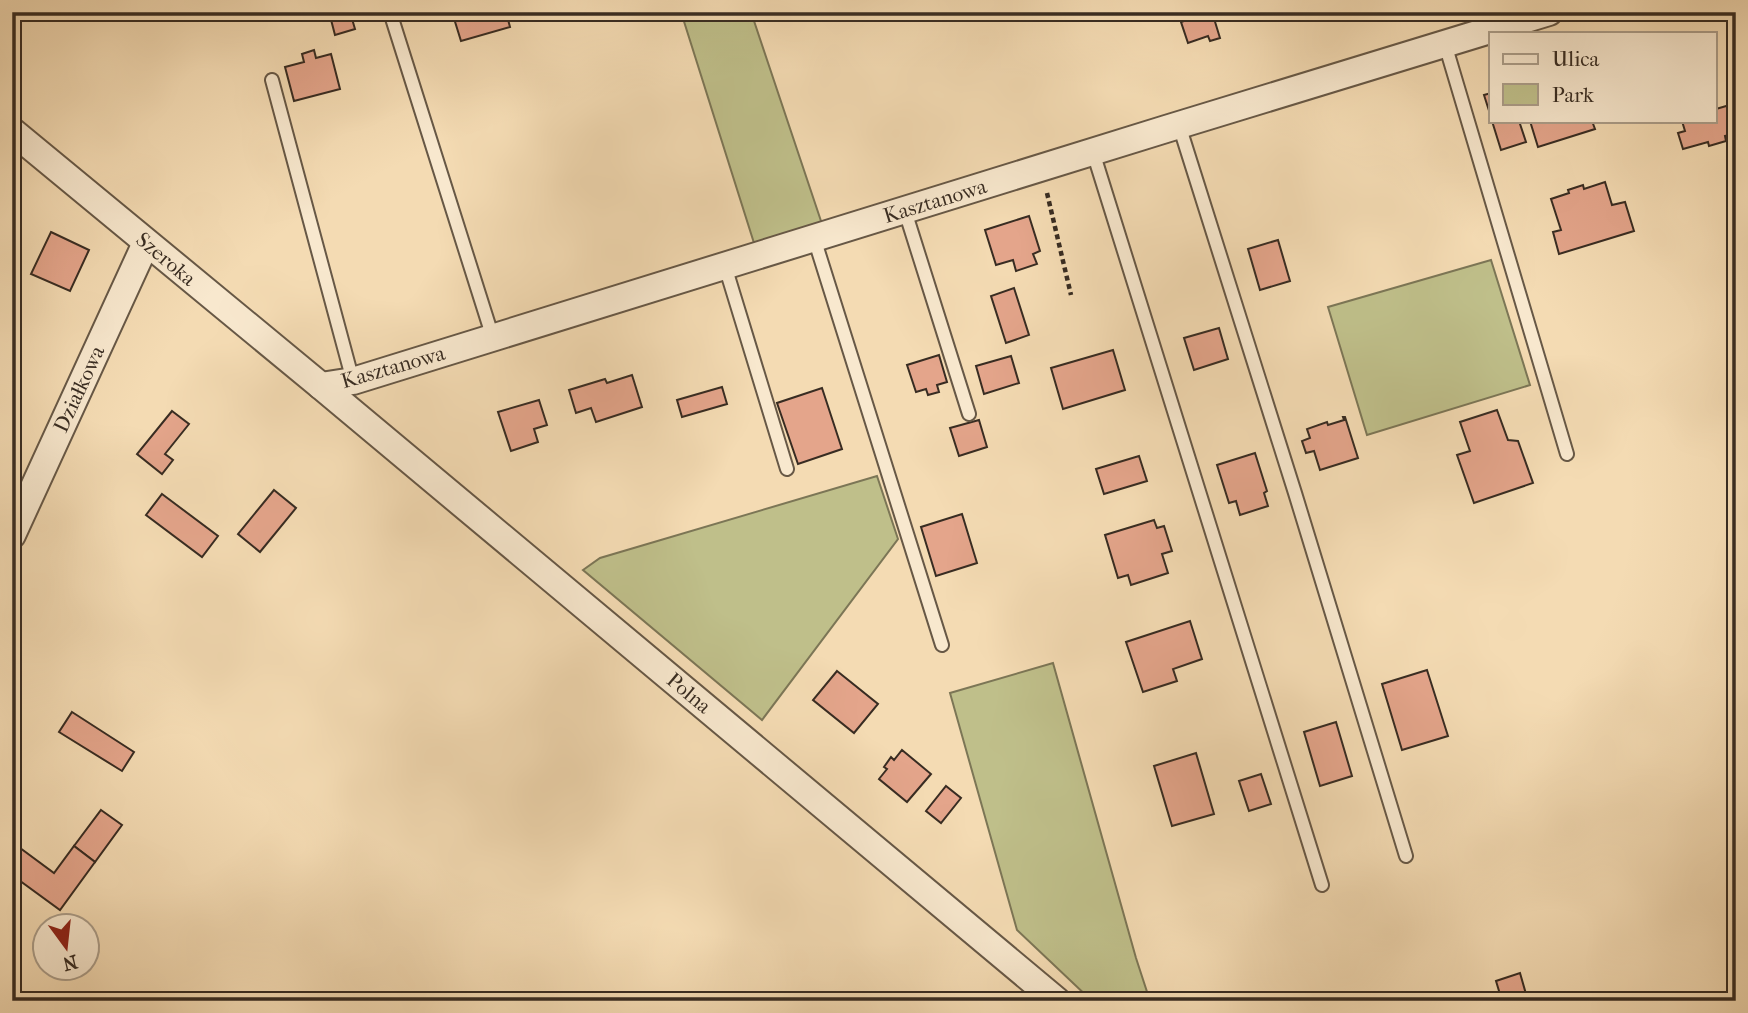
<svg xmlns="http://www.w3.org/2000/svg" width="1748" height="1013" viewBox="0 0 1748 1013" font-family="'IM FELL French Canon',serif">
<rect width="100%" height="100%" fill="#f4dbb3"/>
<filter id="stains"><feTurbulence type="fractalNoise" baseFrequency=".00286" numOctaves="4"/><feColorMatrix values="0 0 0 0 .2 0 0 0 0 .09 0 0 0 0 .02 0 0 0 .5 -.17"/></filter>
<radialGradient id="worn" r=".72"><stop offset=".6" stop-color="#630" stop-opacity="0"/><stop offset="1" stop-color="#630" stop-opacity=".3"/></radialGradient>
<g fill="#bfbf8a" stroke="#7c7656" stroke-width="2">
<path d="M681,12H751L822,224L754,243Z"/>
<path d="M1491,260L1530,385L1367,435L1328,307Z"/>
<path d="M877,476L898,539L762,720L583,570L600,558Z"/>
<path d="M1053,663L1136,958L1150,1001H1092L1017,930L950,693Z"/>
</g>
<g fill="#e4a58b" stroke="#382c22" stroke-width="2">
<path d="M329,12H350L355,29L335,35Z"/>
<path d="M452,12H506L510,27L461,41Z"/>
<path d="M1210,12H1212L1220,38L1210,41L1208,36L1188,43L1181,22Z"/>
<path d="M314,50L316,58L331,54L340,89L294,101L285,67L304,62L302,54Z"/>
<path d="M1491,93V117L1484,95Z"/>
<path d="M1733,104L1736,114V133L1725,136L1726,141L1709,146L1708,142L1683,149L1678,133L1685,131L1682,121H1715V106L1716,109Z"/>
<path d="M1492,121H1519L1526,142L1501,150Z"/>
<path d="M1530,121H1592L1595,129L1538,147Z"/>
<path d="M1605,182L1612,205L1625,202L1634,231L1559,254L1553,232L1561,230L1551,199L1569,193L1568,190L1583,185L1584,189Z"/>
<path d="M1029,216L1040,251L1033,254L1037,264L1016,271L1013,260L996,265L985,230Z"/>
<path d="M51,232L89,250L70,291L31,274Z"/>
<path d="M1278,240L1290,281L1260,290L1248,249Z"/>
<path d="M1014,288L1029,335L1006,343L991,296Z"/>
<path d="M1219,328L1228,359L1194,370L1184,338Z"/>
<path d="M1113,350L1125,390L1063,409L1051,368Z"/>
<path d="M939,355L947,382L937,385L939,392L928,395L926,389L916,392L907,365Z"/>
<path d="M1011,356L1019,383L984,394L976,366Z"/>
<path d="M632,375L642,407L596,422L591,408L576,413L569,390L605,379L607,383Z"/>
<path d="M722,387L727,404L682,417L677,400Z"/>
<path d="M822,388L842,449L798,464L777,403Z"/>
<path d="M539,400L547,425L534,429L538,442L511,451L498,412Z"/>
<path d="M1497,410L1508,440L1518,441L1533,483L1474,503L1457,455L1470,451L1460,422Z"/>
<path d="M172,411L189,424L165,454L173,460L162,474L137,454Z"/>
<path d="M1343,417H1345L1358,458L1320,470L1314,451L1306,453L1302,441L1310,438L1307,429L1327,422L1328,425L1344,420Z"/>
<path d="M979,420L987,447L959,456L950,428Z"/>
<path d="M1255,453L1267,491L1264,493L1268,506L1240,515L1236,501L1229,503L1217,465Z"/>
<path d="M1139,456L1147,481L1104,494L1096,469Z"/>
<path d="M274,490L296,508L260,552L238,534Z"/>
<path d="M162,494L218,536L202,557L146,515Z"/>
<path d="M962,514L977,563L936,576L921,527Z"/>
<path d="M1154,520L1157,528L1164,526L1172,551L1162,554L1168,573L1131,585L1128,575L1118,578L1105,535Z"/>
<path d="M1190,621L1202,659L1173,669L1177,681L1143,692L1126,642Z"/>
<path d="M1427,670L1448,736L1402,750L1382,684Z"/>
<path d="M837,671L878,704L854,733L813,700Z"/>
<path d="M72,712L134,752L122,771L59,732Z"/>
<path d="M1336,722L1352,776L1320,786L1304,732Z"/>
<path d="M902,750L931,774L907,802L879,779L887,769L884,767L891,757L894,760Z"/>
<path d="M1196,753L1214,814L1172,826L1154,766Z"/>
<path d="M1261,774L1271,804L1249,811L1239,781Z"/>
<path d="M946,786L961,798L941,823L926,811Z"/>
<path d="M101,810L122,825L95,862L74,846Z"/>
<path d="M12,842L54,873L74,846L95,862L60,910L12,875Z"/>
<path d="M1520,973L1528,1001H1502L1496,981Z"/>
</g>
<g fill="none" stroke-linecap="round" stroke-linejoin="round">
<g stroke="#675846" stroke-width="16">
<g id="lane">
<path d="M390,12L493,338"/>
<path d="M1445,44L1567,454"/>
<path d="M272,80L353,381"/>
<path d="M1179,125L1295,493L1406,856"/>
<path d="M1093,152L1322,885"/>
<path d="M905,211L969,414"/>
<path d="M814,238L942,645"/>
<path d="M725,266L787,469"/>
</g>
</g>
<g stroke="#675846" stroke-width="30">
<g id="street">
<path d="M12,131L321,386L1057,1001"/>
<path d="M321,386L353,381L1166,129L1549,12"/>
<path d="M12,535L146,243"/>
</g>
</g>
<path stroke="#382c22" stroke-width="4.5" stroke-dasharray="5 3.5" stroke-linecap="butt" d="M1047,193L1071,295"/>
<use href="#lane" stroke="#f8e8ce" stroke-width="12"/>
<use href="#street" stroke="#f8e8ce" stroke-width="26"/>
</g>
<g text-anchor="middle" stroke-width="6" stroke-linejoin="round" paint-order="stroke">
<g font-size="21" fill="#382c22" stroke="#f8e8ce">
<text transform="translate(935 201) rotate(-17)" y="7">Kasztanowa</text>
<text transform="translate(166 259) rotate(40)" y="7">Szeroka</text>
<text transform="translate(393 367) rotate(-16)" y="7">Kasztanowa</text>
<text transform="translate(79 389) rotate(-65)" y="7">Działkowa</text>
<text transform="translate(689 693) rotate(40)" y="7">Polna</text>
</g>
</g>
<rect width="1748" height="1013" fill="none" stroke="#f4dbb3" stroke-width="42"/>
<rect x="14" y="14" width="1720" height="985" fill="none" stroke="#382c22" stroke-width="3.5"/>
<rect x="21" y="21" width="1706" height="971" fill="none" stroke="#382c22" stroke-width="2"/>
<rect x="1489" y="32" width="228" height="91" fill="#f8e8ce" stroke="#ab9d89" stroke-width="2"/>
<rect x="1503" y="54" width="35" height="10" fill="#f8e8ce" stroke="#ab9d89" stroke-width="2"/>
<text x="1552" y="66" font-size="21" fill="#382c22">Ulica</text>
<rect x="1503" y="84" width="35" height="21" fill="#bfbf8a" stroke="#ab9d89" stroke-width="2"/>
<text x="1552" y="102" font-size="21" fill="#382c22">Park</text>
<g transform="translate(66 947) rotate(165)"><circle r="33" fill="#f8e8ce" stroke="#ab9d89" stroke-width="2"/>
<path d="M0-5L12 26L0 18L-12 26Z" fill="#8f2418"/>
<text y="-10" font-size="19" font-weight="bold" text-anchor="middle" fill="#382c22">N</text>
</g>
<rect width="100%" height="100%" filter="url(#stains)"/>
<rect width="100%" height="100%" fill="url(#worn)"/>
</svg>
